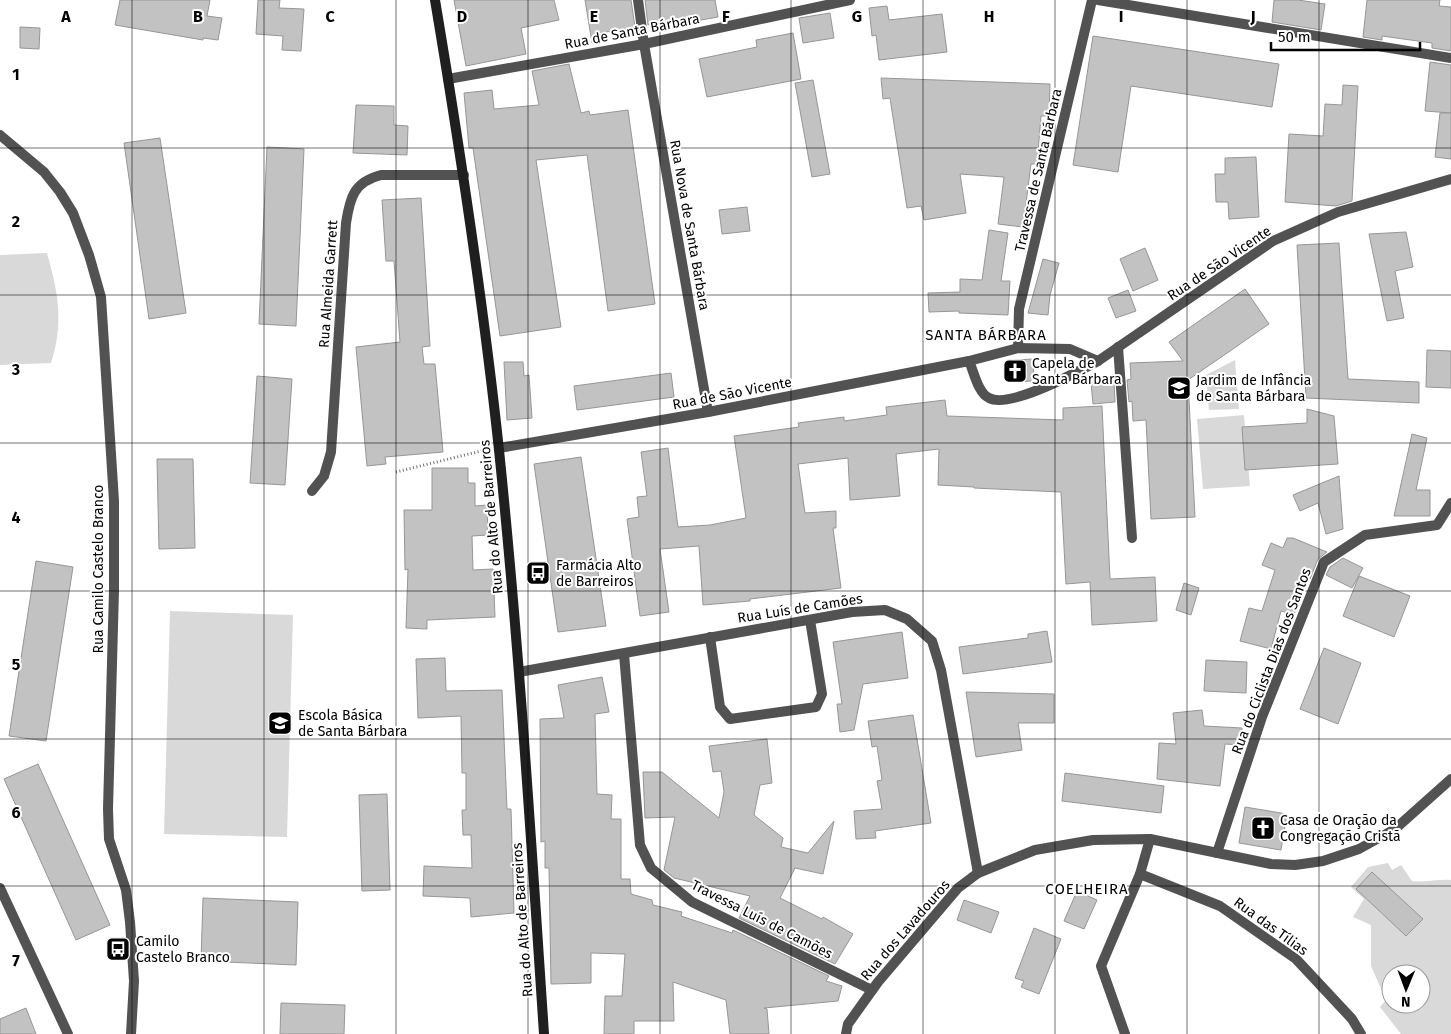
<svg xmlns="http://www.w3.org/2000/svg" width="1451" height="1034" viewBox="0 0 1451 1034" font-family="'Fira Sans',sans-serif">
<rect width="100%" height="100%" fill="#fff"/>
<g fill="#d9d9d9" fill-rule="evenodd">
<path d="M47,253C58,292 64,322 51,363L0,365V255Z"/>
<path d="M1235,360L1239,409L1209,410L1206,375Z"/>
<path d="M1244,415L1250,486L1203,489L1197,419Z"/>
<path d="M170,611L293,615L287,837L164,834Z"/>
<path d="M1388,863L1392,870L1401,865L1412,881C1424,883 1438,879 1451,880V1034H1401L1380,1007L1386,1000L1371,966V925L1353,917L1364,899L1351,887L1368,867ZM1391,974H1421V1004H1391Z"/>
</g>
<g fill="#c2c2c2" stroke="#969696">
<path d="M120,0H210L207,16L222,18L218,40L203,38V40L115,25Z"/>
<path d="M258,0H280L279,8L304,9L301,51L282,50L283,36L256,34Z"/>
<path d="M454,0H554L559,20L521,28L526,54L466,66Z"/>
<path d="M585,0H631L635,27L606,32L607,41L592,43Z"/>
<path d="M645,0H715L718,17L690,22L689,18L648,25Z"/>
<path d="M1274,0H1298L1325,4L1321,30L1272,22Z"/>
<path d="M1367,0H1440L1439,6L1451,7V51L1432,48V43L1382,36V40L1363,37Z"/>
<path d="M887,6L889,20L942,14L947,52L879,60L876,35L872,36L869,8Z"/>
<path d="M830,13L834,38L803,43L799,18Z"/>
<path d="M20,27L40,28L39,49L20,48Z"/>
<path d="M793,33L801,79L707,97L699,59L757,47L756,40Z"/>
<path d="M1093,36L1279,64L1272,107L1131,86L1118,172L1073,165Z"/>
<path d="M1430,62L1451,65V113L1425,111Z"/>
<path d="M569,64L581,113L589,111L590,115L628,110L655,304L608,311L587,155L536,160L561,327L500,336L473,148H469L464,93L492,90L494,109L539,105L532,71Z"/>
<path d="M881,78L1050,84L1049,116H1041L1037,164H1031L1023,227L998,224L1004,177L960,174L966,213L924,220L921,206L907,208L890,98L883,99Z"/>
<path d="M813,80L830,174L812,177L795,83Z"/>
<path d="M1343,85L1358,86L1352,201L1336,206L1285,202L1289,134L1323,136L1325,104L1342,105Z"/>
<path d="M356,105L394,106V125L408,126L407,155L353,153Z"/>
<path d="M1440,113H1451V159L1435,157Z"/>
<path d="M160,138L186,313L149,319L124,143Z"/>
<path d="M267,147L304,149L296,326L259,324Z"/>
<path d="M1256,157L1259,217L1229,219L1228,202H1216L1215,174H1225V158Z"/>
<path d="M421,198L430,346L422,347L424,364H435L443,452L385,457L386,464L367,466L356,347L400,342L394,261H386L382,200Z"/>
<path d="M747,207L750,231L722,234L719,210Z"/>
<path d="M989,230L1008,233L1001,281H1010L1008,315L959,313V311L929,312L928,293L960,292V279L982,280Z"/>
<path d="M1406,232L1413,267L1395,271L1404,318L1387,321L1369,234Z"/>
<path d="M1339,243L1348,379L1419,382V403L1306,398L1297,245Z"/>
<path d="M1145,248L1158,280L1133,291L1120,259Z"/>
<path d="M1043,259L1059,263L1050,295L1048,315L1028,313Z"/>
<path d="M1245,289L1269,324L1188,380L1195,517L1151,519L1146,420L1133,421L1132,401L1129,402L1127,380L1131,379L1130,363L1183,361L1169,342Z"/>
<path d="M1128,290L1136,311L1116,318L1108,298Z"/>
<path d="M1427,350L1451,351V388L1426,387Z"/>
<path d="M1033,359L1034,381L1009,382L1015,360Z"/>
<path d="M504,362H523L524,376L529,375L532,418L507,420Z"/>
<path d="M671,373L674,397L577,410L574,386Z"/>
<path d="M257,376L292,379L285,485L250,483Z"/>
<path d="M1114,381L1115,402L1093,404L1091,383Z"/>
<path d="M945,400L947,416L1063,420V408L1102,406L1110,579L1155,577L1157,621L1092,625L1090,582L1066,584L1061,492L974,488V487L938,485L939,449L896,454L900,496L850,500L848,458L798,464L805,513L836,511V528H833L841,588L750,599V601L703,605L699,546L660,549L669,612L640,616L627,519L639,517L637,497L647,496L641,452L668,448L678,527L710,525L746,518L734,436L799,427L798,423L844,417V421L887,415L886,407Z"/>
<path d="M1307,409L1334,416L1338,464L1245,470L1242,427L1307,423Z"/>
<path d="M1412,434L1427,438L1416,490H1430V516H1394Z"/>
<path d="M581,457L606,626L558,632L534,464Z"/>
<path d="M157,459H193L195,548L159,549Z"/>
<path d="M432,468H468V483H475V506L487,505L488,535L472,536L473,570L493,569L495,617L427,620V629L406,628L408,569L405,570L404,510H432Z"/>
<path d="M1339,476L1343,529L1326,534L1318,503L1300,511L1293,495Z"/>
<path d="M1287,538H1293L1327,552L1318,559L1310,579L1306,577L1294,615L1281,611L1271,649L1240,641L1249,608L1262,611L1275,570L1262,565L1271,543L1283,548Z"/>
<path d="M1343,558L1363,568L1352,588L1326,575L1330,567Z"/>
<path d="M36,561L73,567L46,741L9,736Z"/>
<path d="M1359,576L1410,596L1394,637L1343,616Z"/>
<path d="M1184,583L1199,588L1191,615L1176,610Z"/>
<path d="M1047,631L1052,662L963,674L959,647L1028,638V634Z"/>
<path d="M902,632L908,678L863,684L854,730L840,732L837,704H842L833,642Z"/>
<path d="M1324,648L1361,663L1338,724L1300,709Z"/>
<path d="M445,658L446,691L502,690L507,809H511L514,913L471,917L470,898L423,896L424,866L472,868L471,835H463L462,810H466V773H462L461,716L418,718L416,659Z"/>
<path d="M1206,660L1247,662L1246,693L1204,691Z"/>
<path d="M602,677L609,712L595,714L597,794L612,795L611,819H621V879H630L631,894L652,900L653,905L682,912L681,916L732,933L733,930L829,976L826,981L842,986L838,1001L764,1008L767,1009L769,1034H730L726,1000L673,982L674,1021H634V1034H604L605,996H622L625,954L591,953V983L551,984L549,868H545V841L541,842L540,719L564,718L558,685Z"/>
<path d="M966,692L1054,694V723H1018L1022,750L976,757Z"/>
<path d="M1202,710L1204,726L1242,728L1241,745L1225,744L1220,786L1157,779L1159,743L1176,744L1173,713Z"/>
<path d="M913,715L931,823L875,831L876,838L856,839L854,811L882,809L877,781L882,780L877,746L872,747L868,721Z"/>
<path d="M767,739L772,783L760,785L754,815L783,838L781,847L808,853L834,821L823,874L795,868L780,898L822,919L823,917L853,934L835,964L739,918L750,896L674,878L664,870L675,817L645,818L643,772H662L719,818L724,792L721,771L713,772L709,746Z"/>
<path d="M38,764L110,925L76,940L4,779Z"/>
<path d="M1065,773L1164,786L1161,813L1062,801Z"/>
<path d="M387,794L390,890L362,891L359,795Z"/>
<path d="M1245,807L1287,814L1281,850L1239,843Z"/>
<path d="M1372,872L1423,919L1406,936L1356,889Z"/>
<path d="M1077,891L1097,900L1084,929L1064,921Z"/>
<path d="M203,898L298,902L296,965L201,961Z"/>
<path d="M964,900L999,912L991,933L957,920Z"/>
<path d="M1034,928L1061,939L1039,994L1021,987L1024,981L1015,978Z"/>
<path d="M281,1003L345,1005L344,1034H280Z"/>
<path d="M26,1008L36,1034H0V1019Z"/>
</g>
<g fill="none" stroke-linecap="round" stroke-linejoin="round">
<path stroke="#747474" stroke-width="3" stroke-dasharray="1 2.5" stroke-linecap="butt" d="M396,472L485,450"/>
<path stroke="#525252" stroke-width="10" d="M1118,347L1132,538"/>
<g stroke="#525252" stroke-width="10">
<path d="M638,0L644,44L708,412"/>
<path d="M1098,0L1451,58"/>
<path d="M448,79L644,44L850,0"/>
<path d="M0,135L44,172L60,192L73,213L89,255L101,297L114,501V590L108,809L109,839L126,890L130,922L134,981L131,1034"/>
<path d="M1018,348L1019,309L1092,0"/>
<path d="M1098,361L1273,241L1338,212L1451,179"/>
<path d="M499,448L708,412L969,361L1018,348L1070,349L1098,361C1077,372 1010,409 989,398C978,393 974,372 969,361"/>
<path d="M312,491L324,476L331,452L346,223C350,197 354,182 381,175H464"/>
<path d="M710,637L720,707L730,719L816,707L822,694L810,620"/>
<path d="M624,654L640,845L651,868L692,902L872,990"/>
<path d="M519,672L852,612L885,610L907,619L932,641L941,670L978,873"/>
<path d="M1217,853L1262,717L1324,562L1365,535L1437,525L1451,503"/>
<path d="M1140,874L1220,906L1296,959L1352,1019L1361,1034"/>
<path d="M0,888L68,1034"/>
<path d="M846,1034L848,1024L878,982L958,888L978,873L1035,850L1093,840L1150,839L1271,864L1295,865L1323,861L1359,849L1395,829L1451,779"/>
<path d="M1125,1034L1101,966L1140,874L1150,839"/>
</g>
<path stroke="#1f1f1f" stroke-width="10" d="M435,0C460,149 483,300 499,450C519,644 531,839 544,1034"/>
</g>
<path fill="none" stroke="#000" stroke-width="1" stroke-opacity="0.55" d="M132,0V1034M264,0V1034M396,0V1034M528,0V1034M660,0V1034M791,0V1034M923,0V1034M1055,0V1034M1187,0V1034M1319,0V1034M0,148H1451M0,295H1451M0,443H1451M0,591H1451M0,739H1451M0,886H1451"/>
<defs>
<g id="church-square" transform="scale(1.25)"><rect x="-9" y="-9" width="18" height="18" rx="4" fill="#000" stroke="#fff"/><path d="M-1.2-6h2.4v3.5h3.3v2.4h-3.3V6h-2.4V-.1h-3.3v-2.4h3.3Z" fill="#fff"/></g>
<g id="school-square" transform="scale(1.25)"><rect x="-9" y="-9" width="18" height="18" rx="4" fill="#000" stroke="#fff"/><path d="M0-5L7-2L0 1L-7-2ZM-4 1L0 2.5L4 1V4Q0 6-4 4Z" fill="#fff"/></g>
<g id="bus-square" transform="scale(1.25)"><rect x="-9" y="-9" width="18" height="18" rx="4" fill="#000" stroke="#fff"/><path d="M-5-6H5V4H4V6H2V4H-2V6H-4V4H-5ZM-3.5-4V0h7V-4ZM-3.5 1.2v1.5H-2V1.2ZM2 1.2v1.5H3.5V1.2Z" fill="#fff"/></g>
</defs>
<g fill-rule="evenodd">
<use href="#church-square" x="1015" y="371"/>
<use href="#school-square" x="1179" y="388"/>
<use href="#bus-square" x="538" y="573"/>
<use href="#school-square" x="280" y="723"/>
<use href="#church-square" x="1263" y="828"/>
<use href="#bus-square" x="118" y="949"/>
</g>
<g text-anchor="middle" stroke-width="4" stroke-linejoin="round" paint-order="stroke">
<g font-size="14" fill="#000" stroke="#fff">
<text transform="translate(632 31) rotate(-11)" y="5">Rua de Santa Bárbara</text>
<text transform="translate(1038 170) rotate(-77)" y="5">Travessa de Santa Bárbara</text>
<text transform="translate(690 225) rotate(80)" y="5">Rua Nova de Santa Bárbara</text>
<text transform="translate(1219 263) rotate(-34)" y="5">Rua de São Vicente</text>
<text transform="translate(328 284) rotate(-86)" y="5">Rua Almeida Garrett</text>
<text transform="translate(732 393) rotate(-11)" y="5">Rua de São Vicente</text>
<text transform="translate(491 517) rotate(-95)" y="5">Rua do Alto de Barreiros</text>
<text transform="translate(98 569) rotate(-90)" y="5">Rua Camilo Castelo Branco</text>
<text transform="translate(800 608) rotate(-9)" y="5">Rua Luís de Camões</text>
<text transform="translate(1271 661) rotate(-69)" y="5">Rua do Ciclista Dias dos Santos</text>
<text transform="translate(762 919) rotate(27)" y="5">Travessa Luís de Camões</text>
<text transform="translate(522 920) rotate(-94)" y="5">Rua do Alto de Barreiros</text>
<text transform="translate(1271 926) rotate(36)" y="5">Rua das Tílias</text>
<text transform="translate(905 930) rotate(-49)" y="5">Rua dos Lavadouros</text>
</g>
<g font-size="14" fill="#000" stroke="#fff" text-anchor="start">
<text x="1032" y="368">Capela de<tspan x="1032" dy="16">Santa Bárbara</tspan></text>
<text x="1196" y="385">Jardim de Infância<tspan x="1196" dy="16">de Santa Bárbara</tspan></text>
<text x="556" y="570">Farmácia Alto<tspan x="556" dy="16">de Barreiros</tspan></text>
<text x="298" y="720">Escola Básica<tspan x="298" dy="16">de Santa Bárbara</tspan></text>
<text x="1280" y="825">Casa de Oração da<tspan x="1280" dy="16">Congregação Cristã</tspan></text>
<text x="136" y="946">Camilo<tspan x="136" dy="16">Castelo Branco</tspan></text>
</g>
<g font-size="15" letter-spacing="1" fill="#000" stroke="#fff">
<text x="986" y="340">SANTA BÁRBARA</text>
<text x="1087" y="894">COELHEIRA</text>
</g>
</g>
<g font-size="16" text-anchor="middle" font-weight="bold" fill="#000" stroke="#fff" stroke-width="4" stroke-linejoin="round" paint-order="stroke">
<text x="66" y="22">A</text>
<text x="198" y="22">B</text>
<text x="330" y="22">C</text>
<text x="462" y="22">D</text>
<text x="594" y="22">E</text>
<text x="726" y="22">F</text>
<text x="857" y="22">G</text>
<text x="989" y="22">H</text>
<text x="1121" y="22">I</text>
<text x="1253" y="22">J</text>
<text x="16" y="80">1</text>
<text x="16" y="227">2</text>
<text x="16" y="375">3</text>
<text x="16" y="523">4</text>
<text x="16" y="670">5</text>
<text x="16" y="818">6</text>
<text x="16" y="966">7</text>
</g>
<g transform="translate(1406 989) rotate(181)"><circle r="24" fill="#ffffff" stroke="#999999"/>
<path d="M0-4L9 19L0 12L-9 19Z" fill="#000000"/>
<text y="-8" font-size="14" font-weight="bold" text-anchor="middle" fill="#000000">N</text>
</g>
<path d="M1271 42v8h149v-8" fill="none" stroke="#000000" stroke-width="2.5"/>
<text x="1278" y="42" font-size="15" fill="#000000" stroke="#ffffff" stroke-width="4" paint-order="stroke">50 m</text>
</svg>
